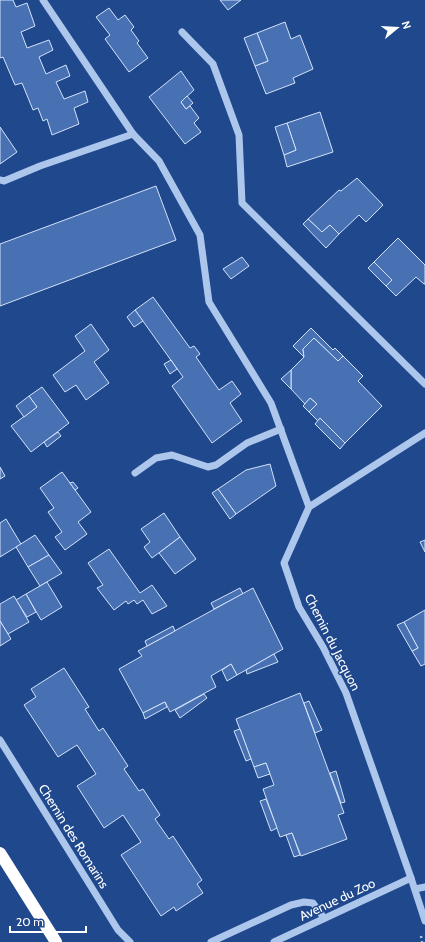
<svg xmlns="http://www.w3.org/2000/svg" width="425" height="942" viewBox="0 0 425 942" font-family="Cabin,sans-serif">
<rect width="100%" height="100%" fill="#20488d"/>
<g fill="#4871b4" stroke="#d3e2f9">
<path d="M0,0H13L16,7L27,3L35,26L21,32L27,48L49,40L53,50L39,57L46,74L66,65L70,76L56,82L64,99L85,91L88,102L74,108L79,124L52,135L47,119L43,121L38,108L33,110L22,83L15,85L3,57L0,58Z"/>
<path d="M220,0H241L228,10Z"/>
<path d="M109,8L118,20L125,15L134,27L131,30L139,41L137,43L148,58L129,72L105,39L110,35L96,17Z"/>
<path d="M285,22L291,39L300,35L313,69L293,78L295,83L266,94L255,66L268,61L257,33Z"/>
<path d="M257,33L268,61L255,66L244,38Z"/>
<path d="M181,71L194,90L181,102L186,109L190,106L199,118L194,123L201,132L185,144L149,97Z"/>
<path d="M187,96L193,103L186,109L181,102Z"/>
<path d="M320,112L333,152L287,167L284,155L296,150L287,123Z"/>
<path d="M287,123L296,150L284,155L275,127Z"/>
<path d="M0,127L17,152L0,164Z"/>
<path d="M357,178L383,205L366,222L359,215L339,234L330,225L322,232L308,219L339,190L341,191Z"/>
<path d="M156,186L176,240L0,306V244Z"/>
<path d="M308,219L322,232L330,225L339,234L326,248L303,224Z"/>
<path d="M398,238L425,265V284H424L416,277L396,296L386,286L392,280L374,262Z"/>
<path d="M242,257L249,266L231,279L223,269Z"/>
<path d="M374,262L392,280L386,286L368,268Z"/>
<path d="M153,297L190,348L194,346L200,354L196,357L219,390L232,381L241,394L230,403L242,421L212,443L172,386L183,377L135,310Z"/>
<path d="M135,310L143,321L134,327L127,317Z"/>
<path d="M91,324L109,350L94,362L109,383L86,400L76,385L65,392L53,375L85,351L75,336Z"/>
<path d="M311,328L333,350L335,348L343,356L338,361L314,338L303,349L304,357L293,346Z"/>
<path d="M314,338L338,361L343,356L363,376L358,381L382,406L345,443L320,418L318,421L309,412L317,404L310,398L305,404L291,389V370L304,357L303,349Z"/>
<path d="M171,360L177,369L170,374L164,364Z"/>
<path d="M291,370V389L281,379Z"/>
<path d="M42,387L69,423L31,452L11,426L37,407L29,396Z"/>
<path d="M29,396L37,407L24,417L16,406Z"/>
<path d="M310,398L317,404L309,412L303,406Z"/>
<path d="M320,418L345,443L340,449L315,424Z"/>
<path d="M58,432L61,436L47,447L44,442Z"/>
<path d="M270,464L276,486L236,514L218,489L246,470Z"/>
<path d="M0,467L5,476L0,479Z"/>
<path d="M62,472L91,512L78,522L87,534L65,550L55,537L62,532L48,512L54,508L40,488Z"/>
<path d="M73,482L78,488L75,490L70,483Z"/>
<path d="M218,489L236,514L230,519L212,493Z"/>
<path d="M164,513L180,537L152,558L144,547L150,542L141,529Z"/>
<path d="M6,519L21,544L0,557V523Z"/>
<path d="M35,535L49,555L28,567L16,547Z"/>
<path d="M180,537L196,559L175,574L159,553Z"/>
<path d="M425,540V552L420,542Z"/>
<path d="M109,549L140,593L152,585L167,606L152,614L143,600L137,604L134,600L128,604L126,601L114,610L97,588L103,585L88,563Z"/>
<path d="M49,555L62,573L40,586L28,567Z"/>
<path d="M47,582L62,607L41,620L26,594Z"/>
<path d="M240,588L243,594L214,609L211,603Z"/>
<path d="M253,588L283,649L237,675L231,664L211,676L216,687L170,712L165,702L143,713L119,669L142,656L138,651Z"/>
<path d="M26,594L36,612L27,617L16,600Z"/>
<path d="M14,596L29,622L8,634L0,621V604Z"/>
<path d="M425,610V664L421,666L412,651L418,648L404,622Z"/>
<path d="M0,621L11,639L0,646Z"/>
<path d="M404,622L418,648L412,651L397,625Z"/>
<path d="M173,626L175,631L147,646L145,641Z"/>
<path d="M274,654L278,662L247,674L246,670Z"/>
<path d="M231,664L237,675L227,681L222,670Z"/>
<path d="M64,668L89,707L85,709L99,731L103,728L128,766L124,769L139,791L143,789L160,815L155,819L169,839L173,836L202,880L197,884L203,893L176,911L174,907L161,916L121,855L141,842L123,815L104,828L77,786L96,774L77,745L58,757L24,705L36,697L31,689Z"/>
<path d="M300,693L344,813L338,815L347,839L301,856L292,833L280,837L263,789L274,785L266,763L254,767L236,719Z"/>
<path d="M204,694L207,698L180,718L175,710Z"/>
<path d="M309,701L322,730L315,733L304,703Z"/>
<path d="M165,702L167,707L145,719L143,713Z"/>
<path d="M240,729L251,759L246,761L234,731Z"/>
<path d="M266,763L270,774L258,778L254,767Z"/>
<path d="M336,771L345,802L341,803L330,773Z"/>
<path d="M266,799L277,828L271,831L260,801Z"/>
<path d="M292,833L300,855L294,857L286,835Z"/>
</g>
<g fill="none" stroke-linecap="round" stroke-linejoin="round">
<path stroke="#adc6ec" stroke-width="2.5" stroke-dasharray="2 3" stroke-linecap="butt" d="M421,936L422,942"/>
<g stroke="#adc6ec" stroke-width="7">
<path d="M43,0L133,134L159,161L200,235L209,302L271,403L309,507"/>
<path d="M182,32L213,64L239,135L242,203L425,384"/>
<path d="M0,180L4,181L40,166L133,134"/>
<path d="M425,433L309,507L284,563L299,607L323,647L346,693L411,878L425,921"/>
<path d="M135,473L156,458L172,455L208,467L216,465L247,443L281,429"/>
<path d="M0,740L118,930L130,942"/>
<path d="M415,889L425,887"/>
<path d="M211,942L291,905L304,902L313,903L324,918"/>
<path d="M274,942L411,878"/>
</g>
<path stroke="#fff" stroke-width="12" d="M0,853L56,942"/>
</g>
<g text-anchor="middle" stroke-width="3" stroke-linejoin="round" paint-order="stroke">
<g font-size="13" fill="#fff" stroke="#20488d">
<text transform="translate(333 642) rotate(63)" y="5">Chemin du Jacquon</text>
<text transform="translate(74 836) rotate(58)" y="5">Chemin des Romarins</text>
<text transform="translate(337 899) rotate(-25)" y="5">Avenue du Zoo</text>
</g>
</g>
<g transform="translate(397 28) rotate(72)" stroke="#20488d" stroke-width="3" paint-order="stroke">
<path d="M0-3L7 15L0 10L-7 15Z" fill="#ffffff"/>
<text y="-6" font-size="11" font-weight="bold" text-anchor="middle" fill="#ffffff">N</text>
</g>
<path d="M10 926v6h76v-6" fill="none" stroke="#ffffff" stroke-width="2"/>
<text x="16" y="926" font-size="12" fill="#ffffff" stroke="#20488d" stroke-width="3" paint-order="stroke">20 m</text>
</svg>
